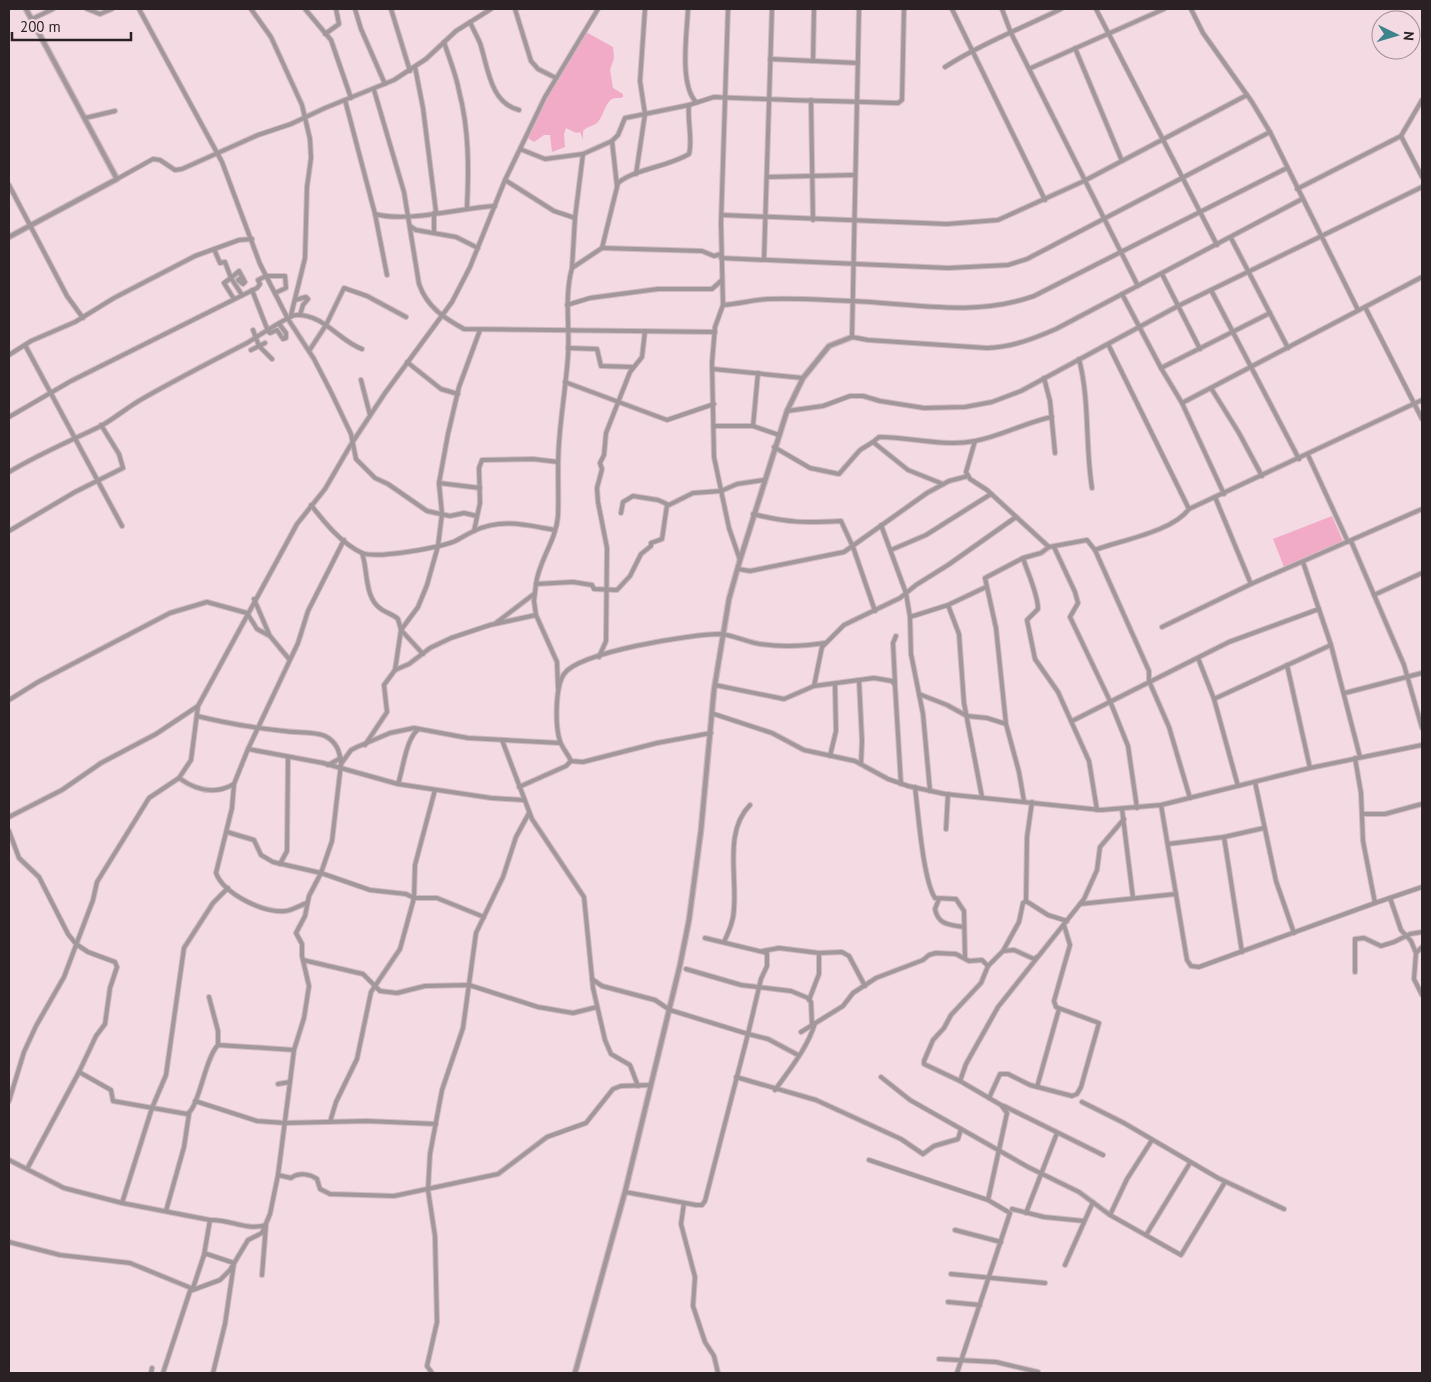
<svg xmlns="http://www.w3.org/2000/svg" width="1431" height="1382" viewBox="0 0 1431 1382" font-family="'PT Sans',sans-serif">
<rect width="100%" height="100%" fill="#f4dae3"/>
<g fill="#f2abc6">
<path d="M586,32L613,47L614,58L610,70L613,88L623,94V97C619,99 615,97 612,99C604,104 604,116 597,123C592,127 587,126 583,131V139L580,132L576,133L566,128L564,134L565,147L552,152L550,135H544L534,142L526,137L545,97Z"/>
<path d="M1332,516L1343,541L1284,567L1273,539Z"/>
</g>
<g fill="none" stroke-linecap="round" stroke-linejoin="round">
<g stroke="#d0b9c1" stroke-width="6">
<g id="minor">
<path d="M87,9L100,14L112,9"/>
<path d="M139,9L222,162L260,264L288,319L314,359L331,392L351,434L356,459L375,478L388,484L427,511L450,516L464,513L477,516"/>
<path d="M251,9L271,37L302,105L310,139L311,158L307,187L305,258L291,315"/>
<path d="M305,9L331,40L351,98"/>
<path d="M355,9L361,29L385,84"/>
<path d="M391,9L410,71"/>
<path d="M515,9L531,61L538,69L556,78"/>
<path d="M645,9L640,81L645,114L689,105"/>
<path d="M688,9C687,33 679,84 696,102"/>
<path d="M728,9L721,223L723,305L715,327L712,363L714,457L729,528L740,560"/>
<path d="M859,9L852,337L868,340L987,348C1012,347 1033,339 1056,329L1302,199"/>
<path d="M952,9L1045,200"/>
<path d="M1002,9L1011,33L1138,286"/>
<path d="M1096,9L1217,245"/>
<path d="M1191,9L1203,33L1252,102L1270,132L1358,310"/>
<path d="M32,19L53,9"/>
<path d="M470,22C473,29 477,36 480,43C488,67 490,103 519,110"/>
<path d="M325,34L339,24L336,9"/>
<path d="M444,42C449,58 456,74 459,91C469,129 469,168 467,207"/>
<path d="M1075,48L1122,161"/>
<path d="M770,59L858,63"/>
<path d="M813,61L814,9"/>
<path d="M415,67L423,108L436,212"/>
<path d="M945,67C981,44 1022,28 1061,9"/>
<path d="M1031,68L1164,9"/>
<path d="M374,90L404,192L419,284C427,307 444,318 464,329L715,332"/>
<path d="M345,100L375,214L387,275"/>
<path d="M811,100L813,220"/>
<path d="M85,118L115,111"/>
<path d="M1401,136L1422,177"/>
<path d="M612,141L617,186"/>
<path d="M520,149L545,159L583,154L612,141L618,135L625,118L645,114L636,174"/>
<path d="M767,177L854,175"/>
<path d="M117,179L153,159L160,160L175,170L182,169L258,135L291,124L325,108L394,80L426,59L456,31L491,9"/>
<path d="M505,180L554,211L575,218"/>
<path d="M9,185L67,296L83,318"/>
<path d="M1297,189L1401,136L1422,100"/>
<path d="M375,214C408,223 459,208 495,206"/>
<path d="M722,215L947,224L998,220L1084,181L1247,95"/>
<path d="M410,226L416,230L456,237L478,248"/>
<path d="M434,232V213"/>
<path d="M1231,238L1288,348"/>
<path d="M602,248L702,251L714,256L721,254"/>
<path d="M214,249L220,263L225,262L231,278L224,283L234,299"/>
<path d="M721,258L948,268L1008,265L1027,259L1270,132"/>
<path d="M764,259L772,9"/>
<path d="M572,268L575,218L583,154"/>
<path d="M1162,274L1200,349"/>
<path d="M242,277L238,280L243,284L245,282L239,271L231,278L242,295"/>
<path d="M252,290L268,331L270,333L277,330L283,339L286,338V333L280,325"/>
<path d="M1211,290L1299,459"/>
<path d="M1122,294L1161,368L1182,403L1224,494"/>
<path d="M295,300L306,297L308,299L303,305L300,315"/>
<path d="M567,305L590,298L658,289H712L722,280"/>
<path d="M723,305C738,304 753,300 768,299C796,298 825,300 853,301C914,304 975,317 1034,296L1287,168"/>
<path d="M1365,307L1422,419"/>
<path d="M253,330L259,346L265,343"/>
<path d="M1108,344L1189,509"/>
<path d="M25,345L122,526"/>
<path d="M568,348L597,349L601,366L633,367"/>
<path d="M251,350L259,346L272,359"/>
<path d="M309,351L326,325L344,288L367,296L406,317"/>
<path d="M9,355L31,341L75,322L114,298L195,256L239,240L252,239"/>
<path d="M1079,359C1090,401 1085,445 1092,488"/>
<path d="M407,362L441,389L458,394"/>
<path d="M1161,368L1270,313"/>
<path d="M713,369L803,378"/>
<path d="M758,373L753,426L779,435"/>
<path d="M1044,378L1050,401L1055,453"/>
<path d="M361,380L370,415"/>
<path d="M565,382L667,420L714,404"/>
<path d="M1211,388L1239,433L1262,476"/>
<path d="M1182,403L1422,277"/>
<path d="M787,411L823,406L850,396H863L880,401L924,408L965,407L992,402L1021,391L1178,306L1422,187"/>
<path d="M9,417L71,381L257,288L260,284L258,280L266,276H285L286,288L275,293"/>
<path d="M715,426H753"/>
<path d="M975,441L966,472L970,479L987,490L1049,547L1087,540L1095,550C1121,540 1172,532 1189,509L1422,400"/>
<path d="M873,442L879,437C911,437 943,447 975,441C1002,436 1026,422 1052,417"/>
<path d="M774,447L810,468L839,474L860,450L873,442L908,470L943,484"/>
<path d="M1308,455L1348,542"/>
<path d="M9,472C39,454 70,441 101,426C115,418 128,407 142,399C177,379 212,361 247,343C255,338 290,315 296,315C324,314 339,341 362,349"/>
<path d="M439,483L480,488"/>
<path d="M1215,497L1251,584"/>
<path d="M311,505C325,523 341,543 362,553C377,559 436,548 453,542C460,539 467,534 474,531L480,503L479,468L482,460L533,459L558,462"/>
<path d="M621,513L623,502L633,496L658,500L669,505L693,493L721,491L737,484L764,480"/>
<path d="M753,514C789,523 805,523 841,521L853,547L875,611"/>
<path d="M881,525L906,593L910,617"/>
<path d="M9,531L75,492L123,468L119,454L101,425"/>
<path d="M474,531C501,518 526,525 555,530"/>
<path d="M1351,541L1404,665L1422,728"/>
<path d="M1054,547L1075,592L1078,603L1070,617L1110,701L1128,746L1137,808"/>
<path d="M891,550L926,535L991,494"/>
<path d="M1095,550L1149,671V681L1169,727L1190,798"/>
<path d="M362,553C368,569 364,598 381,609C386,613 393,614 398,619L401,630L423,654"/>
<path d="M1023,558C1028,574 1038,594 1038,609L1027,620L1035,659L1058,692L1089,761L1097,810"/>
<path d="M1303,562L1331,645L1360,757"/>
<path d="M738,569L750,571L844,552L927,493L949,481L968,476"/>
<path d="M536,584C539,560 556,541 558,516C559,491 557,467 559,443C561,414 566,385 568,356C570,326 564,297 572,268L602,248L618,183C634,169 668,167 689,154C693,139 687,121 689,105L714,97C775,100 836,101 898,103L902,100L904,9"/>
<path d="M1374,595L1422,573"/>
<path d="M254,599L269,634"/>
<path d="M948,605L959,634L964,703L982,797"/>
<path d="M536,615L557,662L558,688"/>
<path d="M496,623L534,594"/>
<path d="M1162,627L1251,584L1422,509"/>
<path d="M599,657L606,641L607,548L598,502L597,488L602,469L600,463L604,455L606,433L630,372L642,357L645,331"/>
<path d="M1198,658L1214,699L1238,786"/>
<path d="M1287,665L1310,768"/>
<path d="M395,670L401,630L418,607L427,585L438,546L442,514L439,483L448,434L459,387L480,330"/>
<path d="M859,680L862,741L861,764"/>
<path d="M895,683L893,643L896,636"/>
<path d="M715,685L784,699L814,686L822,647L844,625L900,598L916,585L948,565L1016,517"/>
<path d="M814,686L874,678L892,681L895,685L901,784"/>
<path d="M1345,693L1422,673"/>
<path d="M919,694L947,705L967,716L987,718L1006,724"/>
<path d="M1214,699L1331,645"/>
<path d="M9,700L38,682L170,613L207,602L247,613L257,629L270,636L289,659"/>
<path d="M714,714L772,733L804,750L855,761L888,779L908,786L945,794L1101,810L1161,805L1310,768L1422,745"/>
<path d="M197,716C225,723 255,728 284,731C295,733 316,731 325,736C337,742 340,752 341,764L332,841L321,873L309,896L305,916L296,933L302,944V956L309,986L304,1018L294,1050L290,1082"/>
<path d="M1072,721L1229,642L1319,609"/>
<path d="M711,733L657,743L583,762L571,761C568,754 562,748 560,741C555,726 555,687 564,674C579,652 691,634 720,634C734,635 746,642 760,644C780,647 805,646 825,643"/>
<path d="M502,740L532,819L584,897L593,988L605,1040L611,1054L630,1065L638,1086"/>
<path d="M365,745L387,712L384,685L395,670L409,664L430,648L451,638L490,625L536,615L534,601L536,584L573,582L592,585L594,589L617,590L630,576L641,554L651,546V543L662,539L667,505"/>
<path d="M248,749L298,643L308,611L344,540"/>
<path d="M830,756L836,731L835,685"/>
<path d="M341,764L351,750L357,747L390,733L414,728L468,738L560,743"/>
<path d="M328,765L341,758"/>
<path d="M179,778C197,791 215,795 234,784L248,749L323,763L398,784C403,770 406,737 419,729"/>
<path d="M1255,782L1276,881L1294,933"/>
<path d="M234,784L232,808L216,873C224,894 263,913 285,911C292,911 300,905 307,903"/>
<path d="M398,784L491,798L523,800"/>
<path d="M519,787L566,766L571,761"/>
<path d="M915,787C918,811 923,880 935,898L956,899L964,911L965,958"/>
<path d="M930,791L923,714L911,654L910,617L948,605L986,587"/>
<path d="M1024,801L1019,772L1006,724L996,628L985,578L1023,558L1041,553L1049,547"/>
<path d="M1032,802L1027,837L1026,901L1048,915L1067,921"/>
<path d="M1161,805L1187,960L1191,966L1199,967L1375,903L1363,841L1361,793L1355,758"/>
<path d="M1122,809L1133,898"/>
<path d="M1362,814H1385L1422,804"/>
<path d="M9,817L62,790L101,763L156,734L198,706L297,524L325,489L350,446L385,393L452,302L470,267L505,180L545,97L598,9"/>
<path d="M946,829L948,794"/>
<path d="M9,831L19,858L39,877L68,934L76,944L88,952L115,962L117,967L110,988L105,1024L96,1036L79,1072L27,1169"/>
<path d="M227,832L254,840L261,855L273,862L321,873L370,890L406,894L414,898H437L484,917"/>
<path d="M1224,837L1242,952"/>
<path d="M1168,844L1224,837L1264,828"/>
<path d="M280,864L287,851L288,758"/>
<path d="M1390,898L1401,930L1411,941L1416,953L1414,979L1422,995"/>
<path d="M939,899L935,909C938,925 950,925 964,927"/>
<path d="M1375,903L1422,887"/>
<path d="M1080,904L1176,894"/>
<path d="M705,938L767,953V966L761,979L748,1034L768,1039L798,1055"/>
<path d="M724,942C729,931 734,920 734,908C737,876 724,831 750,805"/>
<path d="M763,951L779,948L819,953L842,952L849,956L865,986"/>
<path d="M1003,951L1019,922L1023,903L1026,901"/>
<path d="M1416,953L1422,947"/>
<path d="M303,960L363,974L380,991L397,993L425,986L469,985L538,1007L573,1013L597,1007"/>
<path d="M686,969L741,985L791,991L808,998L811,1002L812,1025"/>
<path d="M1355,972V939L1364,938L1381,946L1394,942L1410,934L1422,932"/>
<path d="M592,979L602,986L655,1000L670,1010L748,1034L705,1201L702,1205H696L625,1192"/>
<path d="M209,997L218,1031V1045"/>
<path d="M809,1000L819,974V953"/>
<path d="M801,1032L843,1006L853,993L876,978L923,960L929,955L936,953L956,954L969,961L982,960L988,966L1003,951L1014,950L1034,959L1037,957"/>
<path d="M79,1072L111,1090L113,1101L187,1114C199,1108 205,1058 218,1045L294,1050"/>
<path d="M736,1077L816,1100L901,1139L923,1154L934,1146L958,1139L961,1129"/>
<path d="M881,1077L910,1100L1028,1167L1079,1192L1110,1215L1181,1255L1225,1182"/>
<path d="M960,1081L924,1064V1061L933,1040L944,1028L951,1015L981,983L988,966"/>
<path d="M278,1084L290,1082L278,1175"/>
<path d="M1037,1087L1059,1009"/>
<path d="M775,1090C790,1069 808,1047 815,1023"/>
<path d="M989,1098L1000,1074H1008L1030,1085L1072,1096L1077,1094L1081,1087L1099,1023L1056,1007L1054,1001L1070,945L1064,925"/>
<path d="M9,1101L24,1052L36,1026L64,977L93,900L97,882L149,798L179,778L191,760L198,706"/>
<path d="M195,1101L257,1121L285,1123L367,1121L436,1124"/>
<path d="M1082,1102L1124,1123L1218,1178L1284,1209"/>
<path d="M1004,1106L1103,1155"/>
<path d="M330,1122L336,1102L357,1059L371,992L400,949L414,898L415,865L435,790"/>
<path d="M9,1160L64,1188L122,1203L210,1220C230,1219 246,1231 266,1225L262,1275"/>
<path d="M869,1160L988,1200"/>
<path d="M122,1203L152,1108L166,1075L184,948L213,903L228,888"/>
<path d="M684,1203L681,1224L695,1277L693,1306L705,1342L714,1356L718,1373"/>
<path d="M1012,1209L1044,1217L1084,1221"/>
<path d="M166,1211L184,1147L189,1114"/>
<path d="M1026,1213L1057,1133"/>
<path d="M1110,1215L1127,1179L1152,1140"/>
<path d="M955,1230L1001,1242"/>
<path d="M1146,1235L1190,1163"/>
<path d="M9,1242L60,1255L130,1263L191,1288"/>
<path d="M204,1255L210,1220"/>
<path d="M1065,1265L1093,1202"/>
<path d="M951,1274L1045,1283"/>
<path d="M193,1288L204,1255L207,1254L234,1263L225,1324L213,1373"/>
<path d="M948,1302L980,1305"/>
<path d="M939,1359L996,1362L1038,1372"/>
<path d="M151,1373L152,1368"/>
<path d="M163,1373L190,1291L220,1280L230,1270L248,1240L262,1233L270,1214L278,1175L291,1178C299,1172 310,1174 317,1179L320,1189L330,1194L394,1196L498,1174L547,1137L586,1123L613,1089L621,1086L651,1085"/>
<path d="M432,1373L427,1366L437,1322L435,1236L428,1190L430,1154L442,1090L463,1028L476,933L503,877L516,837L529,813"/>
<path d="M957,1373L1010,1213L988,1200L1007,1113L1001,1105L960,1081L966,1064L998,1007L1084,899L1097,870L1100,847L1124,819"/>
</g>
</g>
<g stroke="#d0b9c1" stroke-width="7">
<g id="tertiary">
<path d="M9,237L117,179L26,9"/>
<path d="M575,1373L625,1192L680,965L689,920L701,830L714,690L729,599L740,560L787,411L803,378L829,346L852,337"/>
</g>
</g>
<use href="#minor" stroke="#a2979b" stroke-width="4"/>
<use href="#tertiary" stroke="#a2979b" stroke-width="4.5"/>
</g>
<rect width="1431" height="1382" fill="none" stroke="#2a2125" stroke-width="20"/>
<g transform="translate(1396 35) rotate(95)"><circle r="24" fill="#f4dae3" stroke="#a39097"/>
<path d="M0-4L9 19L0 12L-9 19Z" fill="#3c838b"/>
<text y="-8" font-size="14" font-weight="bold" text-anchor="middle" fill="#2a2125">N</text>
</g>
<path d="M12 32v8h119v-8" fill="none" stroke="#2a2125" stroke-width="2.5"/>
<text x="20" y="32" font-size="15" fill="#2a2125" stroke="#f4dae3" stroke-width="4" paint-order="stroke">200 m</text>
</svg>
